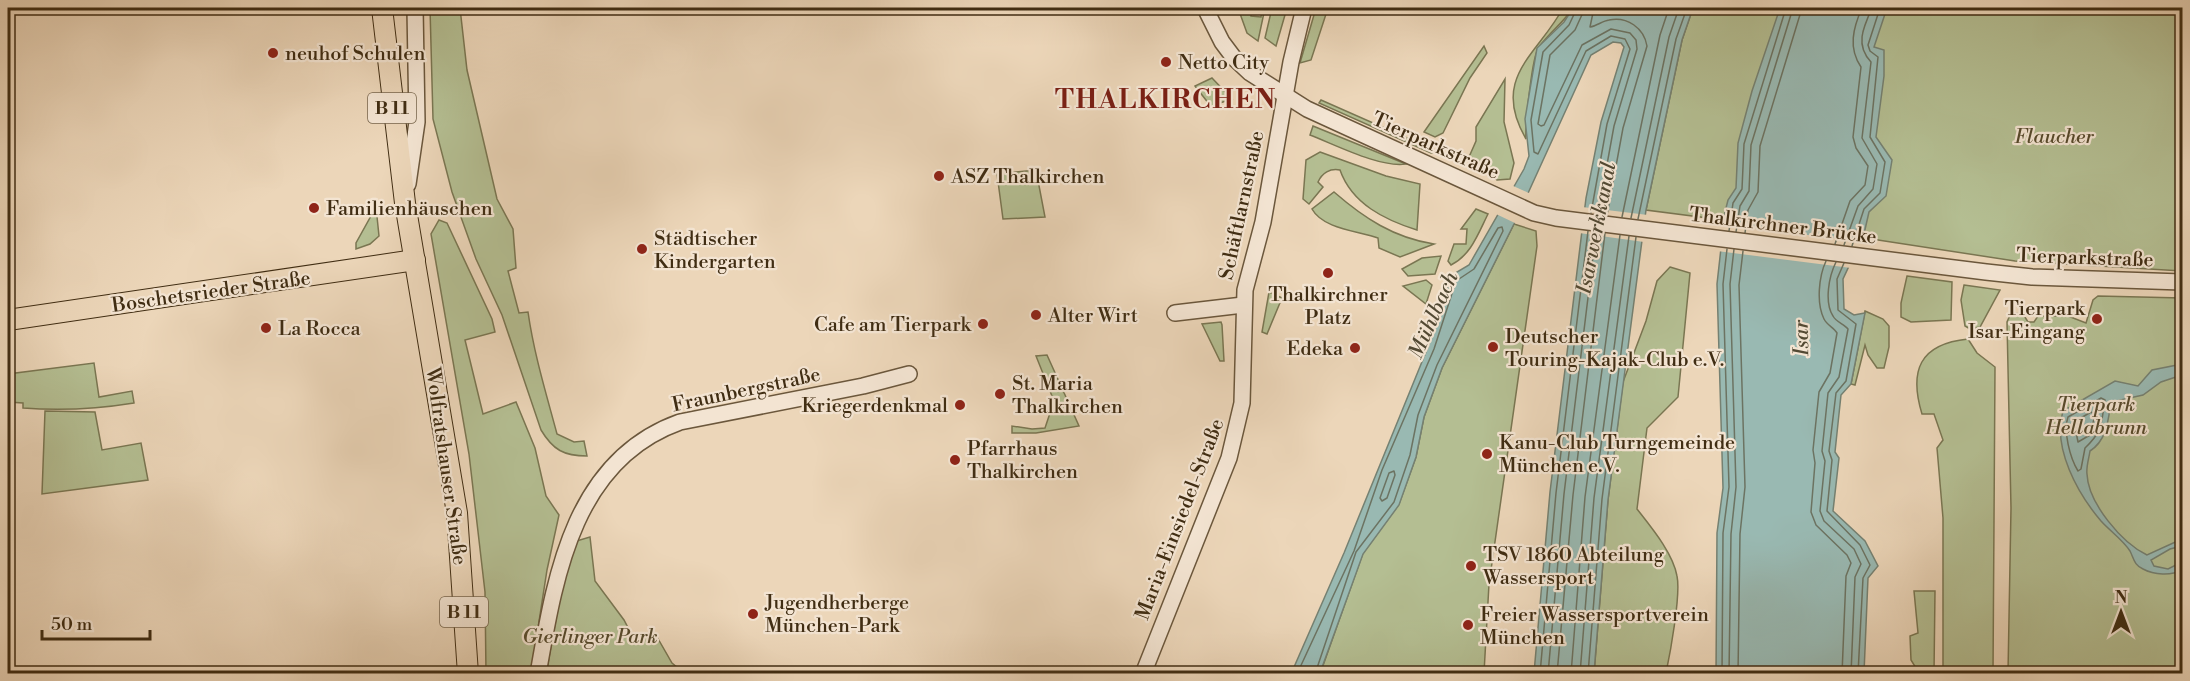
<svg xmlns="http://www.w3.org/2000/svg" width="2190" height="681" viewBox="0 0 2190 681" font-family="'Libre Bodoni',serif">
<rect width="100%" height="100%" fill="#ecd6b9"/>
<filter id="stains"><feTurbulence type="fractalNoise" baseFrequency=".00333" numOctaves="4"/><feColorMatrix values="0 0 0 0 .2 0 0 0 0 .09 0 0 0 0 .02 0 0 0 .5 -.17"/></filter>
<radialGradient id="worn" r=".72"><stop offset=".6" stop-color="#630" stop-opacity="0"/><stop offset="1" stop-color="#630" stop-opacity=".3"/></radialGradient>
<g fill="#b4be92" stroke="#7a7652" stroke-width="1.5">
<path d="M430,8H460L467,70L497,199L513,229L516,268L508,271L519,313L528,312C534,354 546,393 557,434L574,442L584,441L587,456C564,456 553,450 541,430L502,315L476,259L452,192L433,119Z"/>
<path d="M1238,8H1251V16L1261,17L1262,8H1265L1258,41L1247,33Z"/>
<path d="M1272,8H1287L1276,46L1265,38Z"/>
<path d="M1316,8H1328L1311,60L1300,63Z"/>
<path d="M1563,8H1573C1563,23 1550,32 1539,47C1532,55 1525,126 1526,139C1490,77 1538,55 1563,8Z"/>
<path d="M1693,8H2182V271L2015,261L1878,240L1646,210L1682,40Z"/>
<path d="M1484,46L1487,53L1470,78L1443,133L1435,137L1424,132Z"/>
<path d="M1212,78L1232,99L1217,104L1213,109L1195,86Z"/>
<path d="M1505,79L1504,122L1514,163L1510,179L1497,180L1469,157L1476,141V127Z"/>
<path d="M1321,100L1439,152L1431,153L1319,103Z"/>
<path d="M1313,126L1406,164C1380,168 1336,145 1310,135Z"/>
<path d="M1320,152L1386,176L1420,184L1417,230C1385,220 1352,204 1340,170C1330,168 1322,173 1318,182L1323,187L1309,204L1303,199L1306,160Z"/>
<path d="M1036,170L1045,217L1003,219L997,174Z"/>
<path d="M1334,192C1364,218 1394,238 1434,244L1400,257L1379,248L1378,238C1358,231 1323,229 1312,209Z"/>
<path d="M376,207L379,236L370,244L356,249V243Z"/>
<path d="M1476,209L1488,214C1478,234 1471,255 1451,265L1448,261L1454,244H1466L1467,229H1461Z"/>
<path d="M439,220L447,223L492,319L495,332L465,340L483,414L516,402L535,448L546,496L559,515L547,570L531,673H486L485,592L469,454L431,234Z"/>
<path d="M1514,224L1536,231L1537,246L1489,584L1484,673L1320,674L1363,553L1399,504L1416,457L1424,417L1442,368Z"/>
<path d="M1441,256L1435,274L1408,276L1402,269L1422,258Z"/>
<path d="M1670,267L1690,273L1678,397L1647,428L1637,509C1651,527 1673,553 1677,576C1681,595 1670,654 1666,673L1594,674L1608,500L1623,382L1646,321L1657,281Z"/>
<path d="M1907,276L1952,282L1951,320L1911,322L1901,317V303Z"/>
<path d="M1426,280L1432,285L1426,304L1403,286Z"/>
<path d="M1964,285L2000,290L1980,327L1970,329L1965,326L1961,300Z"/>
<path d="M1269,292L1282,298L1267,334L1262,332Z"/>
<path d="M2098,296L2182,298V673H2008L2011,508L2007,322L2011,313L2023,314L2028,322H2034L2038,316H2068L2086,323L2093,300Z"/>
<path d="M1865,311L1883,319L1889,326V347L1884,368H1877L1868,355L1865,345L1855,385L1851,384Z"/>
<path d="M1221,322L1222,325L1224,361H1220L1202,324Z"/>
<path d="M1968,339L1977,353L1995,367L1993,673H1943V518L1937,448L1943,440L1934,414H1922C1909,371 1919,344 1968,339Z"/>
<path d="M1047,355L1079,426L1036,433H1012V426L1032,429L1045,428L1054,401L1036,356Z"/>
<path d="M94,363L99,397L132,391L134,403C97,409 61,411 23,408V403L8,402V374Z"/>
<path d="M45,411L95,412L102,450L141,443L148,480L42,494Z"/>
<path d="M590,537L595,581L624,620L635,641L642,637H657L672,663L684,673L546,674L561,591L573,542Z"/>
<path d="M1914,591H1935L1934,673H1919L1911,660L1910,636L1918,633Z"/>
</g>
<g fill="#99b9b2" stroke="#758172" stroke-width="1.5">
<path d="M1573,8H1693L1682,40L1646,210L1608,500L1594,673H1534L1550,492L1586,198L1601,122L1624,47L1621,43L1613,42L1591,55L1514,224L1442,368L1424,417L1416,457L1399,505L1363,554L1320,673L1291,674L1344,553L1428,347L1452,275L1469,265L1524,169L1529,156L1525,119L1537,48L1564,22Z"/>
<path d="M1780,8H1887L1874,47L1884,50V76L1876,137L1892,160L1886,196L1869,212L1864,234L1843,279L1844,309L1854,315L1865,313L1851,384L1841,395L1835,452L1839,458L1833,511L1865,541L1878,566L1868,578L1864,673L1716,674L1717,533L1723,488L1717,284L1725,212L1728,200L1736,188L1738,143L1752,91Z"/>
<path d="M2182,360V375L2161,382L2143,395L2111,402C2108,421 2107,440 2090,451C2089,458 2086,467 2087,474C2088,503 2122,543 2147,555L2182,539V546L2170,549L2151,560L2154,566L2168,569L2182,562V570C2171,576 2154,575 2143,569C2134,565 2134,559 2130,551C2123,540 2110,531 2101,521C2078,494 2052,448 2063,411L2115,381L2138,386L2152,370L2177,365Z"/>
</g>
<g fill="#ecd6b9">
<path d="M1511,185L1531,194L1517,224L1496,214Z"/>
<path d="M1582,207L1648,215L1644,242L1579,233Z"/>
<path d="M1720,224L1864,242L1851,268L1717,251Z"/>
</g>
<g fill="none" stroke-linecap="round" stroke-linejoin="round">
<g stroke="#6c7362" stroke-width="1.5">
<path d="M1577,8L1569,25L1543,52L1531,120L1534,152L1538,154L1586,51L1611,36L1625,39L1630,49L1607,124L1591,213"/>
<path d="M1585,8L1575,30L1550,55L1538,124L1541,126L1544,125L1582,45L1611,29L1630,33L1636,40L1637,49L1614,126L1598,214"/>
<path d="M1594,8L1590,27C1597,26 1602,21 1609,20C1627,16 1644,28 1647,46L1623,128L1607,215"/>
<path d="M1622,217L1660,35L1669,8"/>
<path d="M1631,218L1669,37L1679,8"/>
<path d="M1638,219L1676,39L1687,8"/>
<path d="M1729,231L1733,203L1742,189L1744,144L1786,8"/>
<path d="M1736,232L1740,206L1749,191L1751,145L1793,8"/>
<path d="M1745,233L1748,210L1758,192L1760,146L1802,8"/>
<path d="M1835,244L1850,201L1865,185L1868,166L1856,148L1853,137L1861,67C1848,48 1853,28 1862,8"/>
<path d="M1844,245L1858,206L1873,189L1877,164L1862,138L1871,62C1855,45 1863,28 1872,8"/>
<path d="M1852,246L1864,209L1880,193L1885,162L1870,137L1878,57L1870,51L1868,45L1880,8"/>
<path d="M1826,261C1819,276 1816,303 1824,319C1827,325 1834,328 1837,333L1830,373L1819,392L1813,450L1815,463L1811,512L1816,525L1847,555L1851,563L1846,576L1842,674"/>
<path d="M1836,262C1829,276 1824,302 1833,316C1836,322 1844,324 1848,329L1839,377L1828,393L1822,451L1825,461L1820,511L1824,521L1854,549L1861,564L1855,577L1851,674"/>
<path d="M1844,263L1837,279L1838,310L1856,324L1846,381L1836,393L1829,451L1832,460L1827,511L1860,545L1870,565L1863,578L1858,674"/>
<path d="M2101,398L2105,400C2101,424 2103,431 2085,448L2081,469L2078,471C2070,458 2063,431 2068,417Z"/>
<path d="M2091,412L2095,415L2090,435L2078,442L2074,422Z"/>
<path d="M1394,471L1395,475L1387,498L1382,501L1380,498L1389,473Z"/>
<path d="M1297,674L1354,551L1382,470L1434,349L1456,281L1474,269L1498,228L1502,227L1503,231L1437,365L1418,415L1410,455L1394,502L1356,552L1315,674"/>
<path d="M1540,674L1556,493L1588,231"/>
<path d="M1548,674L1564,494L1596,232"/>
<path d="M1557,674L1573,495L1605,233"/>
<path d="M1571,674L1585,497L1620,235"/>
<path d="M1580,674L1594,498L1629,236"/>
<path d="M1588,674L1602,499L1636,237"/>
<path d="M1722,674L1723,533L1729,487L1723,284L1727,249"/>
<path d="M1729,674L1731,534L1736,487L1730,284L1734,249"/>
<path d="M1738,674L1740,534L1745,487L1739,285L1743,251"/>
</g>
<g stroke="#6b573c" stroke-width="18">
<g id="minor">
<path d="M1205,8L1222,42L1234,58L1250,73L1307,109L1534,213L1556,218L1986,272L2032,277L2182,282"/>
<path d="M408,184L417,122L415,8"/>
<path d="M1175,313L1243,305"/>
<path d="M538,674C555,577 573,460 680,422L863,386L909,374"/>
<path d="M1143,674L1229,458L1242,403L1245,290L1263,222L1291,62L1304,8"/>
</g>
</g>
<g stroke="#402d13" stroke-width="22">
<g id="major">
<path d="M382,8L405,203L457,513L468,674"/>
<path d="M8,320L415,260"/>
</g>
</g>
<use href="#minor" stroke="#f3e4d2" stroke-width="15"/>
<use href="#major" stroke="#ecd6b9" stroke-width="20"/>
</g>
<g fill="#8f2418" stroke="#f3e4d2" stroke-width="2">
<circle cx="273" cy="53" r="6"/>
<circle cx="1166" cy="62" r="6"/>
<circle cx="939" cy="176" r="6"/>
<circle cx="314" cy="208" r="6"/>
<circle cx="642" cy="249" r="6"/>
<circle cx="1328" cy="273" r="6"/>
<circle cx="1036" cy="315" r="6"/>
<circle cx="2097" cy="319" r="6"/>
<circle cx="983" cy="324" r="6"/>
<circle cx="266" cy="328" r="6"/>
<circle cx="1493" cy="347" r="6"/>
<circle cx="1355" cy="348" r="6"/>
<circle cx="1000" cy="394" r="6"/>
<circle cx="960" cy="405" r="6"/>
<circle cx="1487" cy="454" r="6"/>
<circle cx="955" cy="460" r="6"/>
<circle cx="1471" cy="566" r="6"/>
<circle cx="753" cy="614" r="6"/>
<circle cx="1468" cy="625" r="6"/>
</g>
<g text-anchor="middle" stroke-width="4.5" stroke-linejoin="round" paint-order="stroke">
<g fill="#f3e4d2" stroke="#76644c" stroke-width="1.5">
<rect x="368" y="93" width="48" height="30" rx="4.5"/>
<rect x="440" y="597" width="48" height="30" rx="4.5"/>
</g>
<g font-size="18" font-weight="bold" fill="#402d13">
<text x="392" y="114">B 11</text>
<text x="464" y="618">B 11</text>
</g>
<g font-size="20" fill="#402d13" stroke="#f3e4d2" text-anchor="start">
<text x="285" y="60">neuhof Schulen</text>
<text x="1178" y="69">Netto City</text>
<text x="951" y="183">ASZ Thalkirchen</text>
<text x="326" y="215">Familienhäuschen</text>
<text x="654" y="245">Städtischer<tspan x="654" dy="23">Kindergarten</tspan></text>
<text x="1328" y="301" text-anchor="middle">Thalkirchner<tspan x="1328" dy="23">Platz</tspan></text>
<text x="2085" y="315" text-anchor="end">Tierpark<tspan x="2085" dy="23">Isar-Eingang</tspan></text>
<text x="1048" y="322">Alter Wirt</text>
<text x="971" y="331" text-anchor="end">Cafe am Tierpark</text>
<text x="278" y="335">La Rocca</text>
<text x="1505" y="343">Deutscher<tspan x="1505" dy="23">Touring-Kajak-Club e.V.</tspan></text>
<text x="1343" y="355" text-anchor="end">Edeka</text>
<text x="1012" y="390">St. Maria<tspan x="1012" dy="23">Thalkirchen</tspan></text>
<text x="948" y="412" text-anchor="end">Kriegerdenkmal</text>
<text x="1499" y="449">Kanu-Club Turngemeinde<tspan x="1499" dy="23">München e.V.</tspan></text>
<text x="967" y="455">Pfarrhaus<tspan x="967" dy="23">Thalkirchen</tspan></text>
<text x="1483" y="561">TSV 1860 Abteilung<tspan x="1483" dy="23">Wassersport</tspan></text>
<text x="765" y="609">Jugendherberge<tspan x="765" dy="23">München-Park</tspan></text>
<text x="1480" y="621">Freier Wassersportverein<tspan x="1480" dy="23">München</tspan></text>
</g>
<g font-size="20" font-style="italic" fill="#574a2c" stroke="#f3e4d2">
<text x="2054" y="143">Flaucher</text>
<text x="2096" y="411">Tierpark<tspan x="2096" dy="23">Hellabrunn</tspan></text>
<text x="590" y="643">Gierlinger Park</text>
</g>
<g font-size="20" fill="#402d13" stroke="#f3e4d2">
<text transform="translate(1436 145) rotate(24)" y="7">Tierparkstraße</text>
<text transform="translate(1241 205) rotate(-78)" y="7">Schäftlarnstraße</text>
<text transform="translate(1783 225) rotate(7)" y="7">Thalkirchner Brücke</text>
<text transform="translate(2085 257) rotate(2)" y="7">Tierparkstraße</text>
<text transform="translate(211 291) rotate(-8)" y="7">Boschetsrieder Straße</text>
<text transform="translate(746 389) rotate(-12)" y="7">Fraunbergstraße</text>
<text transform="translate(447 466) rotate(82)" y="7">Wolfratshauser Straße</text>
<text transform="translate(1179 519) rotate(-69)" y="7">Maria-Einsiedel-Straße</text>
</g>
<g font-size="21" font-style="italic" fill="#524933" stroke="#f3e4d2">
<text transform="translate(1596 228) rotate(-79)" y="7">Isarwerkkanal</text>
<text transform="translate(1433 315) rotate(-66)" y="7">Mühlbach</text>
<text transform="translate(1801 338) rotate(-91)" y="7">Isar</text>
</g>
<g font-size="26" font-weight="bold" letter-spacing="1.5" fill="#7a1f14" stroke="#f3e4d2">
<text x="1166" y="108">THALKIRCHEN</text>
</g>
</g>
<rect width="2190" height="681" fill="none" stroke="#ecd6b9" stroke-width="30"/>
<rect x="9" y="9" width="2172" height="663" fill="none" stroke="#402d13" stroke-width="3"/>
<rect x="15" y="15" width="2160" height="651" fill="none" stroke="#402d13" stroke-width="1.5"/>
<g transform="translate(2121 612)" stroke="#f3e4d2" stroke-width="4.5" paint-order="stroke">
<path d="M0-4.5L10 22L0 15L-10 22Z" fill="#402d13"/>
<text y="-9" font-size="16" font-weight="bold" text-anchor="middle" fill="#402d13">N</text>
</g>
<path d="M42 630v9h108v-9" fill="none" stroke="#402d13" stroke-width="3"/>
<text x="51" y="630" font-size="18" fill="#402d13" stroke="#f3e4d2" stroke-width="4.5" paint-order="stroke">50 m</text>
<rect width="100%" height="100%" filter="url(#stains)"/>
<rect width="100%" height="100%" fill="url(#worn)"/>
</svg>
